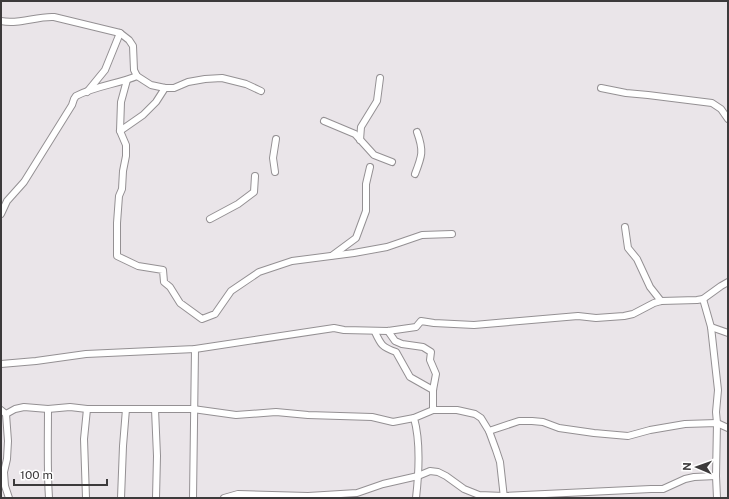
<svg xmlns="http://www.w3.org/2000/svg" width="729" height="499" viewBox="0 0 729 499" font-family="'Public Sans',sans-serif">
<rect width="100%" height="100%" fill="#eae5e9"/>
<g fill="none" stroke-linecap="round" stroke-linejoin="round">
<g stroke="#949093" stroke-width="8">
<g id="minor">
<path d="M1,21C19,25 36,16 54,17L120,33L129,40L133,46L134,70L137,76L151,85L165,88H174L188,82L205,79L222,78L246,84L261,91"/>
<path d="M127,80L121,102L120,131L126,145V156L123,171L122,189L119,196L117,223V256L138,266L163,270L164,282L170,287L180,303L202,319L215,314L231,291L259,272L292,261L354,253L387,247L422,235L452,234"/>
<path d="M601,88L626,93L648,95L712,103L721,109L728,119"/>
<path d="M87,92L105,70L120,33"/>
<path d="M324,121L355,134L374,155L392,162"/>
<path d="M120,131L143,115L156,102L165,88"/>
<path d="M360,140L361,127L377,101L380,78"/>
<path d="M275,172L273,158L276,139"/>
<path d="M415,174C422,156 424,151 417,132"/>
<path d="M1,214L7,201L24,182L72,105L74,99L76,96C95,86 118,84 137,76"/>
<path d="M210,219L238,204L254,192L255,176"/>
<path d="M625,227L628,248L637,259L650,287L661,301"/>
<path d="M333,255L356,238L366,211V184L370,167"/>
<path d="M703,299L711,327L718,390L716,412L717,423L716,476L717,498"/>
<path d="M711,327L728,333"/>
<path d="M388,331L395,341L402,344L423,347L431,352L430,360L436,374L433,390V410L414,418C421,443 419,472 416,498"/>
<path d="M375,332C381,345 382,347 396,352L410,377L433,390"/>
<path d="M1,364L36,361L86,354L195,349L334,328L344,330L388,331L416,327L421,321L434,323L474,325L578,316L596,318L624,316L633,314L654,303L661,301L697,300L703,299L721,286L728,282"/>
<path d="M48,409C48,439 47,469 49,498"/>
<path d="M126,409H193L236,415L276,412L308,415L372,417L393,422L414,418"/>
<path d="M155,409L157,456L156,498"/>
<path d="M1,410L6,414L15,409L24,407L48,409L70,407L87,409H126L123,446L121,498"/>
<path d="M433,410H457L475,414L481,418L489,431L496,450L500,462L504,498"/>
<path d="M6,414L8,441L7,459L4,472L5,486L9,498"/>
<path d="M489,431L519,421H532L543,422L559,428L594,433L628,436L650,430L685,424L717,423L728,428"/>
<path d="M86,498L84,439L87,409"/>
<path d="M193,498L195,349"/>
<path d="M224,498L238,494L308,496L357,493L383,484L418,476L430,471L438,472L446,476L464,489L479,495L504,496L651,489H663L685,479L694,477L716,476"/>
</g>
</g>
<use href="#minor" stroke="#fff" stroke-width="6"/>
</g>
<rect width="729" height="499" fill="none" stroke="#3c3a3b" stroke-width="4"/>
<g transform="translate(697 467) rotate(272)" stroke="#ffffff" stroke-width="3" paint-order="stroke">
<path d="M0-3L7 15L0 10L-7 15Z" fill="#3c3a3b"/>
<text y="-6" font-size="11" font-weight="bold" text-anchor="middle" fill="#3c3a3b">N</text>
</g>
<path d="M14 479v6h93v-6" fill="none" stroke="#3c3a3b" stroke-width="2"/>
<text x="20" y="479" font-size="12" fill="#3c3a3b" stroke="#ffffff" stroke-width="3" paint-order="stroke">100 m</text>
</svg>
